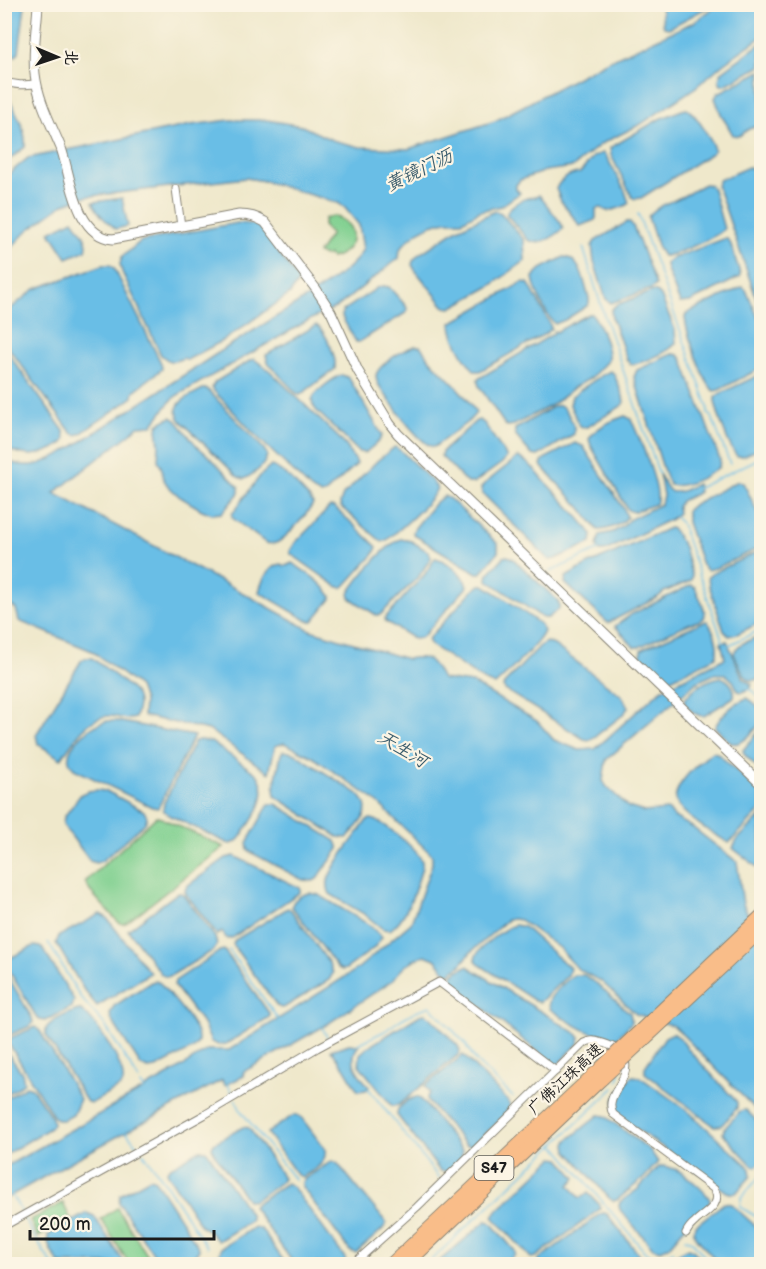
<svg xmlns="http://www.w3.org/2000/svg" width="766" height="1269" viewBox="0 0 766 1269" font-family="'Balsamiq Sans','LXGW WenKai TC',sans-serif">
<rect width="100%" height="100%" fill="#fcf5e5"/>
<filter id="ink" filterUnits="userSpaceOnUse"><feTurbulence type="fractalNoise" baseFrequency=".0167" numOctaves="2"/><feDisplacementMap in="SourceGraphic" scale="12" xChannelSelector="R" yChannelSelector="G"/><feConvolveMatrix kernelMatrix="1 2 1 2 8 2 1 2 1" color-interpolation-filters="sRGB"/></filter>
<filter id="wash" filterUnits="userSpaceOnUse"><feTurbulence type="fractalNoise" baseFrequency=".008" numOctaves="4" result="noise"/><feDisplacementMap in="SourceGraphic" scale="24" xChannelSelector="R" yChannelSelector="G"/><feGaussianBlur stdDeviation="1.35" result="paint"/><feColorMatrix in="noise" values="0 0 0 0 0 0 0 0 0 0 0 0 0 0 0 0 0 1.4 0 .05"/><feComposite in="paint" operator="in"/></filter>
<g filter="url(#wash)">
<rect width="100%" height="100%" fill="#efe8cb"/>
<g fill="#80d090" stroke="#4e7656" stroke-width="1.5">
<path d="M333,216C360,222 358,252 331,258L329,255L324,256L318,253L331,234L323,226L325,218Z"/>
<path d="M157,816L224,847L126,923L122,924L118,922L90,891L85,882Z"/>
<path d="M63,1203L71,1220L38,1237L30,1220Z"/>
<path d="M117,1208L153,1264H129L101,1219Z"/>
</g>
<g fill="#69bee6" stroke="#426d81" stroke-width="1.5">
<path d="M4,5H25L19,52L16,56L5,54Z"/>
<path d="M661,5V4L712,5L669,28L664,27L663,24Z"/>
<path d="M717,5H761V37L724,63L696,87L641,124L601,144L573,167L545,171L520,180L516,185V189L520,193L501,206L480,211L462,221H446L431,225L418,232L406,242L400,249L399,258L337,307L311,319L176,396L169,403L152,425L138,426L130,434L54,493L245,594L310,630L407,659C429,655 432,660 442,679L472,683L537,721L554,740L579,750L595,749L661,690L725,658L721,643L727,641L743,678L748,682L752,684L751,687L743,692L738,691L733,681L725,674H715L697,682L606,760L603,781L606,786L628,807L644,812L669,810L674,817L692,827L737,862L743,904L761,941V1115L674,1026L636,1014L602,982L578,969L559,948L520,920L513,919L507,920L470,953L460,966L448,974L435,959L425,955C411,960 402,967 393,980L326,1025L243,1072L244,1076L225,1085L222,1080L72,1161L5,1199V1167L174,1072L207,1050H229L356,970L411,923L432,864V855L376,801L311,756L284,743L275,746L269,773L209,730L143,716L144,701L139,687L92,651L19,621L16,609L5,601V461C35,470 42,464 68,450L235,342L311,295L345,271L357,259L363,249L359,225L345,208L338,203L264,181L246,178L83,197L62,205L27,231L5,254V177L28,158L191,125L230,120H267L302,126L332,140L360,147L408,149L495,121L606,62L696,21Z"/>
<path d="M761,43V66L725,85H721C718,80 719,77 722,72Z"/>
<path d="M761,71V124L749,129L739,136L733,135L721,114L715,98L718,93Z"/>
<path d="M5,92L6,93C14,109 27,128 25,147L5,163Z"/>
<path d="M687,109C696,114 712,140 714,150L712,153L641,198L635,199L632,197L611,155L610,148L661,118C670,116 678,110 687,109Z"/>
<path d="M603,153L606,156L625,191L629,203C624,208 615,209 608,211C603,210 601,206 596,209V218L595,220L580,226L561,201L556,189C559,180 571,173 580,173L594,156Z"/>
<path d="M748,167L753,169L761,192V304L758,303L717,185L719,180Z"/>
<path d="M705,184L710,185L713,189L724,229C717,237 673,256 663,256L658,248L648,217C656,205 675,201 687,194C693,191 698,187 705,184Z"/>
<path d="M539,195L561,223L563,229C554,237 540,246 528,240L507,215V212C512,204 526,196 536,197Z"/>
<path d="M122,198L128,226L116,229C106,221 98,215 93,202Z"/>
<path d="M495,211L501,213L524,240L525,261L489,287L451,308L445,307L415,270L412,265L413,261L418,255L456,230Z"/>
<path d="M73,220C79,229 90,239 86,250L67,258L50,232Z"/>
<path d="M627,222H630L633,226L656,285L651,289L611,303L606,299L594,262L592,246L595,241Z"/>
<path d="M237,223L253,224L260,227L299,281L290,294L224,340L187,360L184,358C171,362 172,364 161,355L122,272L120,264L122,257L141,241Z"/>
<path d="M726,238L730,242L740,273V277L690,302L680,303L667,270L666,263L671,259Z"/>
<path d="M564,257C582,259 584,284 589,298V303L587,306L565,320L555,324C546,316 534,289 533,277L541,269Z"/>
<path d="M103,265H110L114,268L161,363L162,369L134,391L133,397L80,434L75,435L71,432L5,343V313L35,289Z"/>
<path d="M523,282L528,283L530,286L550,324L551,329L545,334L480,371H475C465,361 451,337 451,323Z"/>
<path d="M383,286L389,287L406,306L407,309V312L359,342H356L343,319L342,316L343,311L377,288Z"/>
<path d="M743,287L746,290L761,324V368L719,390L714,391C703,382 686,332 685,317L687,313L738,289Z"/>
<path d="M653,291L658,293L661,296L675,330L676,343C669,352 642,364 631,364L627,360L612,318L611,310L616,305Z"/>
<path d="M589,314H592C599,322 610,350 608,360L591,378L575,387L552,405L514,425L508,426L505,425L479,386L478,383V379L553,334L554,331L556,332Z"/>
<path d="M316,325C326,331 337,358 335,369L300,395L296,393L268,363L266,355Z"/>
<path d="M415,346H420C425,351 427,357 432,362C447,378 466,394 476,413L469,421L434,447C419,445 388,398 378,384C376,380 376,379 376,375C379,364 404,349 415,346Z"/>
<path d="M5,349L64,431L65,440C62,445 59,446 53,449C33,458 24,456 5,448Z"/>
<path d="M672,354C678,354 680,355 683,361L720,460L719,467C706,477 685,488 670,485L666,478L634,377L637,370Z"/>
<path d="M254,359L269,370L339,438L347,447L351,455L355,459L357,464L324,494L321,495L312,490L252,432L246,425L214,391L212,387L215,382L251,360Z"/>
<path d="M611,371L614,374L623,396L624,403L620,407L587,427H582L579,425L570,405L572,396C582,389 601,374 611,371Z"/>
<path d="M761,374V448L743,456H737C728,446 718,415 715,401V398L719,394Z"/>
<path d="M342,375L349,378L382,435L379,441L365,453L359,452L316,410C314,407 312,405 312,401C312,393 335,377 342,375Z"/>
<path d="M203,389H207L263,448L267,454C266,466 254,474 244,479L238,477L180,420C179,418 177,413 177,410C177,400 196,393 203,389Z"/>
<path d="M560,405C567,410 576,425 574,434L538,456L532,455L515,435V429L553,407Z"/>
<path d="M625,416L631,419C638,435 663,490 656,504L633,512L628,510L591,446L589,439C595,428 613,420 625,416Z"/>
<path d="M171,417L176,420L197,446L210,457L239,487V493L222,513L212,514L202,510L180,497L168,486L164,480L162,469L158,460L159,444L157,429L158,424Z"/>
<path d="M479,420L484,423L507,457L502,463L474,483H467L444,459L441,456L442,452L476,421Z"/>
<path d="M575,443L583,446L624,509L627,517C622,525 607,530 598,530L581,508L542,467L541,464L544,459Z"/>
<path d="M395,447L401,451L432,481L437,488C432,503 400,529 387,540L382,542L341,507L340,503L343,495L378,460Z"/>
<path d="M518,457C532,463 539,476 549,486C564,502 580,516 592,535L591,543L555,559L549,560L482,493L481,488L483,485Z"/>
<path d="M271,466C286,471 299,488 310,499L313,504C307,514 286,539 276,543C271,544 271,544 266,543L235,520L232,517V514L260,476Z"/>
<path d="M659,474L668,489L672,492L682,491L697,484L699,492L681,501L677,507L678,513L671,519L605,551H600L597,546L600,535L613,532L622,527L630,519L661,504L663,495Z"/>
<path d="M738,481L743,483L745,486L761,520V545L757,549L716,568L707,570L702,565L687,522V510L694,504Z"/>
<path d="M444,496L450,499L498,544V552L481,573H477L414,535L413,533L414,529L435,503Z"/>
<path d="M330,507L335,508L353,524L377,547L374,554L346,585L341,588L335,585L291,554L290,551L295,543Z"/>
<path d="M669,528L673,529L684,547L692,576L691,580L688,582L664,592L658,597L608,623L565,583L566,577L587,565Z"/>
<path d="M401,539L411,541L429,552L431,558L419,576L380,615H376L350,598L349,593C358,579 385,545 401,539Z"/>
<path d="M761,550V622L737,634L729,636L724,631L709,585L708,577L713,573Z"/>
<path d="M507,556L512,558L557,600L559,604V609L548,618H543L489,581L487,579L488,574L504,557Z"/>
<path d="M435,558C446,560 466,576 467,587L424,635L420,638L414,639L385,621V618L425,574Z"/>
<path d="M292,563C306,572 322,582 331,596V599L313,621H308L259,592C262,580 268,567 281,564C285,567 287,566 292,563Z"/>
<path d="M480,585H484L504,598L540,624L544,631C541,642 505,676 495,685L483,680L431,645L428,640L429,638L471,592Z"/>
<path d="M691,585L695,587C697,594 708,611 704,618C702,621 694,622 691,623C673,630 656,639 639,647H634L615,626L632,614Z"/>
<path d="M707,621C714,629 720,648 716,657L669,680L663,678L641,656V650L644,648L700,623Z"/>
<path d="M761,635V677L756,680H749L744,675L734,654C736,643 752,640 761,635Z"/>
<path d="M546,642L554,645L622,696L628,707L624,714L593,738L589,740L584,739L505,690L503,687L504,684L540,646Z"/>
<path d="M85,658H92C101,665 132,687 136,695C140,702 137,711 135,718C125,722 118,715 108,716C87,717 71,744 61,759L38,744L36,735L81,661Z"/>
<path d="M721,677C729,680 736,688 734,697L704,716C696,716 688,709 684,702C689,689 708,679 721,677Z"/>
<path d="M747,698L752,701L761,709V723C753,731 744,746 731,743L715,727C721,715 734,703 747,698Z"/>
<path d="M107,721H117L194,736L158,808L152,807L74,769C72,766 70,764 69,761C65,745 93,724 107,721Z"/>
<path d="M761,729V771L744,754L743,750Z"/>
<path d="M200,740L211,742L257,774C273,797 252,820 239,839C235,843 232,845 227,843L169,815L163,810L164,803L195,741Z"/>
<path d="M283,751L294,753L357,793C377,811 359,823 347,838L338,837L275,796L274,788L281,754Z"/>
<path d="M712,752L717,753L761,793V810L729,843C714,834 682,816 675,800C676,781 698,764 712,752Z"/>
<path d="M96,790L106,791L112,794L144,811L147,817L145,823L102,861L96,863L90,861L63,825L64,817L81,794L88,791Z"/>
<path d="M269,804H276L336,841L339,849L317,879L313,881L303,880L250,852L248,849L247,843Z"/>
<path d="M761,816V870L735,850L733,848L737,840Z"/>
<path d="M371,819C382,820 415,848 421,859C423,862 422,864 422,868C415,889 409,916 390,930L383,929L364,914L330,894C328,890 327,886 328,881C331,866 358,834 367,820Z"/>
<path d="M234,856L300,888V892L232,938L227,939L222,932L217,935L186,894L185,890L187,886L226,858Z"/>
<path d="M180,893L183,894L215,937L217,945L214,950L172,975L167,977L162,975L128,930L176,894Z"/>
<path d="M310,893L319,895L368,924L382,937L374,948L346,969L342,970L338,968L292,907C292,899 303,894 310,893Z"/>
<path d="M288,908L291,910L329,963L333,973L329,980L285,1007L281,1008L277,1006L235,948L233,944L235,940Z"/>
<path d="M100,914L106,917L150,973L97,1006L84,990L56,943L59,936Z"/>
<path d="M515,925L524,927L570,968L568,975L540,1002L535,1001L480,965L475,959C477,948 504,928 515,925Z"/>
<path d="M34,946L40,947L43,949L74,1000L72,1007L45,1021L40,1020L37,1018L7,967L10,958Z"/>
<path d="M224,950L269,1013L270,1016L268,1018L226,1044L218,1045L211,1042L203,1024L174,985L175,981L220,951Z"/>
<path d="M467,966L576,1033L580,1038L578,1044L556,1066L452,983C449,973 460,970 467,966Z"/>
<path d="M5,971L32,1018L33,1023L30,1026L7,1036H4Z"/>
<path d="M574,975H584L596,983L630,1013L632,1022L617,1038C600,1042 565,1020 550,1009C549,1005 548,1003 550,999C554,992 567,979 574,975Z"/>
<path d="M156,981L160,983C169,994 201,1028 198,1041C197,1045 195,1046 192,1049L156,1068L148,1069L141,1066L111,1019L110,1014L114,1006L151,982Z"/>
<path d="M81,1010C95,1020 122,1061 123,1078C124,1083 123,1083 120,1087L92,1103L87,1102L85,1099L46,1035C46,1030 45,1029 49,1025C54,1020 73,1010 81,1010Z"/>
<path d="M425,1014L430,1017L458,1046L460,1051L459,1054L399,1105L392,1106L359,1065L360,1054L368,1047L420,1015Z"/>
<path d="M35,1027L40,1031L80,1099L73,1115L64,1120H58L53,1116L9,1044V1041L12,1037Z"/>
<path d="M673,1033L680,1038L688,1049L737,1102V1108L721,1126H714L645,1073V1067L665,1037Z"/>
<path d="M349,1044L359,1045C346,1061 359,1074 369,1087L366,1090L358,1091L345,1069L331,1050Z"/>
<path d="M4,1048L22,1073L24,1082L19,1087L5,1095Z"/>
<path d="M463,1055L508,1101L511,1108L508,1113L472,1146L466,1145L428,1102L427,1097L430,1093L425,1086Z"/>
<path d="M633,1076L640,1077L688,1111L747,1165L750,1169L751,1176L736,1193H730L727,1192L618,1116C607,1100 620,1091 630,1078Z"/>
<path d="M26,1086L32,1088L52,1118L53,1124L50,1128L5,1155V1099Z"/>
<path d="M416,1097L421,1099L462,1150V1157L447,1172L440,1171L397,1115L398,1109L408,1100Z"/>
<path d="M746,1110L761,1125V1162L756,1167L753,1166L723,1134L724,1129L740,1111Z"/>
<path d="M294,1115H297L301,1117L325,1149C328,1163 313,1171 302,1177L297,1175L267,1133Z"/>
<path d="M599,1115L605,1116L650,1150L658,1162L644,1178L617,1200L613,1201L609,1198L567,1150L566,1144L568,1140Z"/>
<path d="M243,1127L249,1128L280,1173L283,1179L280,1183L253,1201L247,1200L214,1153L212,1147L214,1143Z"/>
<path d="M200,1150H205L207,1151L250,1214L251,1220L249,1222L218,1241L208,1230L201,1226L169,1176L167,1171L169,1168Z"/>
<path d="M553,1158L560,1159L576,1178L569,1185L580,1198L588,1193L599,1204L600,1209L536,1257L531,1258L493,1217L497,1211Z"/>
<path d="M332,1161L337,1163L385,1221L386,1224L383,1229L356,1253L350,1251L302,1187V1182L304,1179Z"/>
<path d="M663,1166C667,1167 673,1168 677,1170C685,1174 707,1192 710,1200L708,1206L693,1218L668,1247L660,1250L653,1248L620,1210L619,1206L620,1202L638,1189L659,1167Z"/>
<path d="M150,1178L155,1180L199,1248V1250L196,1254L179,1264H160L119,1203L120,1195Z"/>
<path d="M287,1183L293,1187L345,1258L346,1264H294L253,1207L256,1203Z"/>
<path d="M724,1203L731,1204L761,1231V1264H719L695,1236L693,1231L695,1226Z"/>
<path d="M87,1213L94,1216L125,1264H60C53,1255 47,1247 48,1235Z"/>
<path d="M604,1213L607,1214L640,1256L642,1259V1264H537L538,1260L600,1214Z"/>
<path d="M486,1221L490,1222L515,1251V1255L505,1264H436Z"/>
<path d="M254,1227L261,1229L286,1264H225L220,1254L221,1248Z"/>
<path d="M688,1248L694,1251L704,1264H660Z"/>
</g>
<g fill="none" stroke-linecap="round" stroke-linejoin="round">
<g stroke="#69bee6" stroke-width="1.5">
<path d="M638,214L708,407V413L712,418L730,464"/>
<path d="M583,247L604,315L659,474"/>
<path d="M696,489L762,457"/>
<path d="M674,516L681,523L723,642"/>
<path d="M550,572L600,549"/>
<path d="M727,646L762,629"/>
<path d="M747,688L754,692L762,699"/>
<path d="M48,942L81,998L104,1024L139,1080"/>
<path d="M229,950L278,1019"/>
<path d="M322,1027L328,1039"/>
<path d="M358,1044L385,1031L400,1020L416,1011L430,1006L464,1042L476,1061L513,1097"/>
<path d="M582,1054L590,1052L606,1055"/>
<path d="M618,1081L620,1071"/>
<path d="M227,1083L233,1094"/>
<path d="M141,1084L144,1089"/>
<path d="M368,1088L439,1178"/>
<path d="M235,1099L241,1111L295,1180"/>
<path d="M125,1130L138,1147"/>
<path d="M554,1144L645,1252L653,1258L663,1257L673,1251"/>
<path d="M143,1153L159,1174L207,1247"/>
<path d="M11,1194L22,1213"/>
<path d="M741,1201V1198L762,1174"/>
<path d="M741,1204L740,1207L757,1217L762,1221"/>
<path d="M24,1218L37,1241L52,1264"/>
<path d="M685,1239L691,1240L711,1264"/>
<path d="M427,1264L614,1088"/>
</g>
</g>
</g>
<g filter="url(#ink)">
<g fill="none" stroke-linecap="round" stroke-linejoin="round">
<g stroke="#868274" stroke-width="9">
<g id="minor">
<path d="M4,81C15,86 25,85 37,84"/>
<path d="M176,189L181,226"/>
<path d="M4,1226L204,1115L317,1048L439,982L556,1071"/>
<path d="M353,1264L417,1207L584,1043C591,1039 596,1041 603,1043C612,1046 622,1050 625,1060C631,1081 603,1095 613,1114L714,1189C724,1204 704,1213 695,1222C691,1225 688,1229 686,1233"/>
</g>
</g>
<g stroke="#868274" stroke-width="11">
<path id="tertiary" d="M38,4C37,27 32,52 35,74C38,100 51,124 61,148C71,176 75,236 113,239L239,215C250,215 256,217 265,222L316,289L331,312L358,371L390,424L398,434L762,785"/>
</g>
<g stroke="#868274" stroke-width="14">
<g id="motorway">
<path d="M391,1264L596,1072"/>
<path d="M407,1264L602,1079"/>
</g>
</g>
<use href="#minor" stroke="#fff" stroke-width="7"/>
<use href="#tertiary" stroke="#fff" stroke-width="9"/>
<use href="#motorway" stroke="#f9bd89" stroke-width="12"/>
<g stroke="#868274" stroke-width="14" stroke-linecap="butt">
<g id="motorway-bridge">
<path d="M596,1072L762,915"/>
<path d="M602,1079L762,930"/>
</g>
</g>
<use href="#motorway-bridge" stroke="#f9bd89" stroke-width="12"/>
</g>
</g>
<g text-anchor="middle" stroke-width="4.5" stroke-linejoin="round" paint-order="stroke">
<rect fill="#fcf5e5" stroke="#5f5d58" stroke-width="1.5" x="474.5" y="1156" width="39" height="24" rx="4.5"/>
<g font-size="15" font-weight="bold" fill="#1c1c1c">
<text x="494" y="1173">S47</text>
</g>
<g font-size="16" fill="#1c1c1c" stroke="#fcf5e5">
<text transform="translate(565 1078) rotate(-43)" y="6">广佛江珠高速</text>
</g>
<g font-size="18" font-style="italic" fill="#3b5d6d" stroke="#fcf5e5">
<text transform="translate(419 170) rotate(-26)" y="6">黄镜门沥</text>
<text transform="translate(403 749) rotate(31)" y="6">天生河</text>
</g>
</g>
<rect width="766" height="1269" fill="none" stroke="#fcf5e5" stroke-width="24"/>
<g transform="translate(57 57) rotate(92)" stroke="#fcf5e5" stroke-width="4.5" paint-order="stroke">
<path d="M0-4.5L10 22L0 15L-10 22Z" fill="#1c1c1c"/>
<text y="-9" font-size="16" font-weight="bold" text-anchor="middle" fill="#1c1c1c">北</text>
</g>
<path d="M30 1230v9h184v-9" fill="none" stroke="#1c1c1c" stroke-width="3"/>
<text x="39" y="1230" font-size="18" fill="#1c1c1c" stroke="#fcf5e5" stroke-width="4.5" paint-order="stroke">200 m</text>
</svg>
